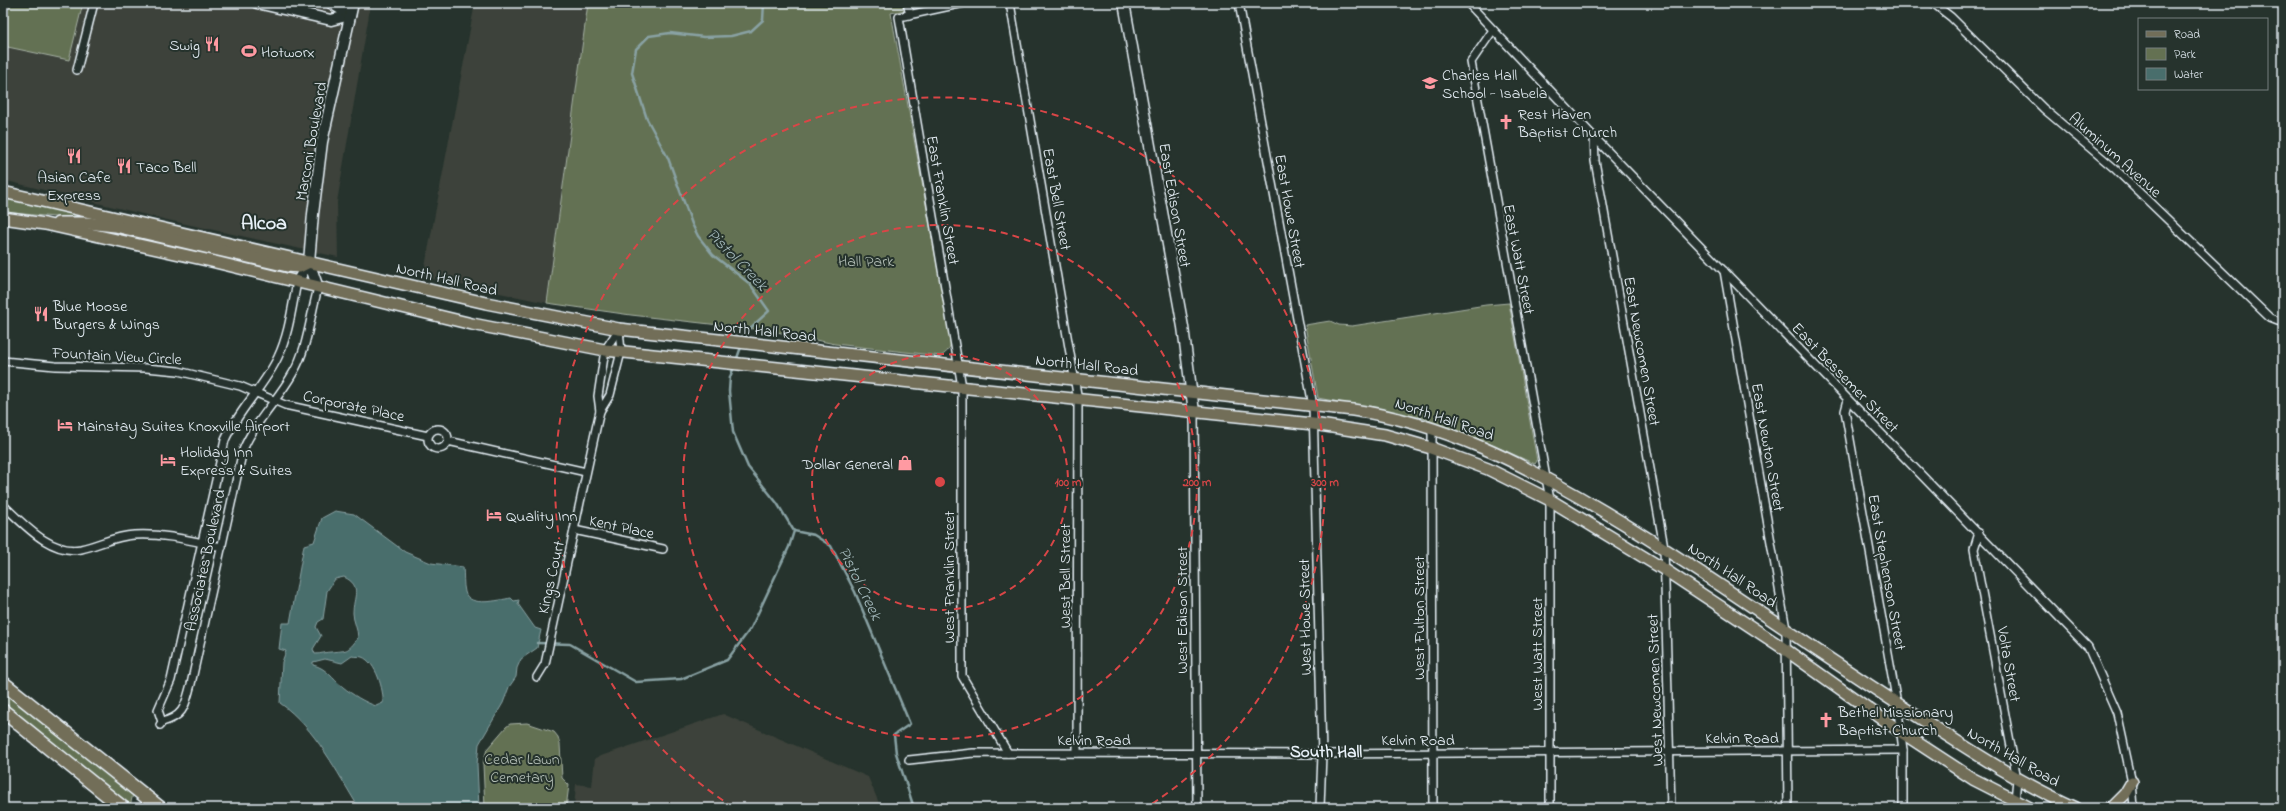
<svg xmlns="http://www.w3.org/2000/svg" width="2286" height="811" viewBox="0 0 2286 811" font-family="'Indie Flower',sans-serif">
<rect width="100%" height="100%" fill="#26332d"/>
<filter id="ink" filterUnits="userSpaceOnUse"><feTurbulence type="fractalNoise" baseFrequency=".025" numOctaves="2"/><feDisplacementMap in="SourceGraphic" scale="8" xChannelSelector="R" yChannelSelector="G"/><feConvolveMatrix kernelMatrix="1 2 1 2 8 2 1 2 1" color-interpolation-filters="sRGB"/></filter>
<g filter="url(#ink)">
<g fill="#3c423a">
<path d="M3,3H371L337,202L338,257L163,219L3,180Z"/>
<path d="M475,3H588L547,303L423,277Z"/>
<path d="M723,714L868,777L881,808H574L576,784L592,786L595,758Z"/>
</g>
<g fill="#647152" stroke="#a6b1a5">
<path d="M3,3H83L69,60L3,46Z"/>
<path d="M588,3H938L891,13L951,341C950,348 948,352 941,356L835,344L772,331L631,315L547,303Z"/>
<path d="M3,197L117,223L3,212Z"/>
<path d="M1509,303L1537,461L1535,464L1486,442L1423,418L1318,398L1305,325L1330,321L1339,325L1352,326L1486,305Z"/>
<path d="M3,690L133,794L130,806L3,704Z"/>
<path d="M527,723L554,732L558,737L560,744L562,778L569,785L566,808H485L483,764L487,749L506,727L510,724Z"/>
</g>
<path fill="#496e6c" stroke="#89a2a4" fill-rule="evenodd" d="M335,511L354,514L405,552L431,563L463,567C464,575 463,584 465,592C469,608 499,600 511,598L514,601L519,600L518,604L535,628L541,630L537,648L521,659L517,668L516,677L509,687L503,703L479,744L477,764L479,808H359C336,771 316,729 280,703L282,662L286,651L279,649L282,623H290L304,545L314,542L322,518ZM344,577C363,586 353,597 353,613C353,621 358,629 358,638C347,653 347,650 331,652C326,652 321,654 315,654L313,649L321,636L316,627L318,622L323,619L327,591L335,579ZM352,656C355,657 359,656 362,657C376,662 384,690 383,703L376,706C364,702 353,695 343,687C332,679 327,668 313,665V662L325,659L342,663Z"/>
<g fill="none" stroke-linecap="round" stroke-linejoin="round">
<g stroke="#89a2a4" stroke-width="2.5">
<path d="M744,340L747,331L769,311L750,284L713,255L698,236L692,224L668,158L647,119L632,73L636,49L649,36L670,33L704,37L731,36L751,31L763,20L764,3"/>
<path d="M736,361L741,347"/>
<path d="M734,367L730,377L729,391L733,432L748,467L777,503L794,531L814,535L831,546L855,592L910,724L894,735L896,753L914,808"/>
<path d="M537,643L570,644L636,682L681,679L727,660L751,628L789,547L794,531"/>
</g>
<g stroke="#e8f1f8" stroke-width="10">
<g id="street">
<path d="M907,3L910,15"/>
<path d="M964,3L899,17L962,387V676L1008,753"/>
<path d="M1010,3L1078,400L1077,753"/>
<path d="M1239,3L1313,406L1322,754L1320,808"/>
<path d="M1468,3L1594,137L2088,647L2117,713L2132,782L2134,808"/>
<path d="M1933,3L1951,17L2044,109L2114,168L2270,318L2283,323"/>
<path d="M1493,30L1471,62L1550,500V808"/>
<path d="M77,70L94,3"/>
<path d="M1594,137L1595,161L1664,547L1671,808"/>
<path d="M1724,271L1786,629L1788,808"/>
<path d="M3,361L55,366L146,368L178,371L240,386L285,405L428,436"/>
<path d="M1848,400L1845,411L1897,704L1903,750V808"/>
<path d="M600,411L598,396L605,350L619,329"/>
<path d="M1194,412L1197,808"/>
<path d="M1432,428L1433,808"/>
<circle cx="438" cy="439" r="10"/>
<path d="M448,441L586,472"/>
<path d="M3,505C23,523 50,555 81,549C99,545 115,536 134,535C163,533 193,541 222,547"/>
<path d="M574,530L663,549"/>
<path d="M1979,533L1974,549L2017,779L2015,800"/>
<path d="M537,677L545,664L597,424L600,411L610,395L621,352L619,329"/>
<path d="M162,722C185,716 185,705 191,684L243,450C255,421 278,400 293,373C308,348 310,316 318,288"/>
<path d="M160,725L162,722L158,710L171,680L225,440C239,409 264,387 278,357C289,334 292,307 297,282"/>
<path d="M909,760L973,753L1322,754L1903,750"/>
</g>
</g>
<g stroke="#e8f1f8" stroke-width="13">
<g id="secondary">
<path d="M257,3L331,20L350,15"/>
<path d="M331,3L350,15"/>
<path d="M1124,3L1183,327L1194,412"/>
<path d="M297,282L309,262"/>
<path d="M318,288L309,262L313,214L322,142L353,3"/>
</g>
</g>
<g stroke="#e8f1f8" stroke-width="14">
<g id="primary">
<path d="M3,192L486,303L619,329L1353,410C1444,423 1524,464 1603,511C1714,577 1818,654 1928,723C1976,754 2024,785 2076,808"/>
<path d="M3,218L45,224L211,261L472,324L605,350L1313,424L1385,435L1431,448L1488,469L1550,500L1665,570L1786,650L1901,732L1973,779L2030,808"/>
<path d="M58,223H87L115,226L287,266L299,267L309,262"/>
<path d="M2111,808L2125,794L2132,782"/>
</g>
</g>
<g stroke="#e8f1f8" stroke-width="16">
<g id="highway">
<path d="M3,683L160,808"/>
<path d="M3,711L123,808"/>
</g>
</g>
<use href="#street" stroke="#26332d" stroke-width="7"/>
<use href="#secondary" stroke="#26332d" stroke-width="10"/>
<use href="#primary" stroke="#726e59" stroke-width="11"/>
<use href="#highway" stroke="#726e59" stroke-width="13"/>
</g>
</g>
<g fill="none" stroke="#d94647" stroke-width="2" stroke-dasharray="7 5">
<circle cx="940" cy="482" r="128"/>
<circle cx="940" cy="482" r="257"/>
<path d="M733 807A385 385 0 1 1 1147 807"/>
</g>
<defs>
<g id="restaurant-bare" transform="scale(1.2)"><path d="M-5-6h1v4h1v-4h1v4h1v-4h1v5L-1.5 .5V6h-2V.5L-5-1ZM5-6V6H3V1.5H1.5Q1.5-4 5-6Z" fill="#ff9aa2" stroke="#26332d" stroke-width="2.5" paint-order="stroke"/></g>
<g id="stadium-bare" transform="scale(1.2)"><path d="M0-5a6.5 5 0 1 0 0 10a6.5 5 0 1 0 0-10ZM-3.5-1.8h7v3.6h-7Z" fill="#ff9aa2" stroke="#26332d" stroke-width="2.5" paint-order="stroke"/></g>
<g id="school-bare" transform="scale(1.2)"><path d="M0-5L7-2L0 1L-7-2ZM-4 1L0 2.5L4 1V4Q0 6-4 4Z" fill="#ff9aa2" stroke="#26332d" stroke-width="2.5" paint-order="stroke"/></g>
<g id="church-bare" transform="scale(1.2)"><path d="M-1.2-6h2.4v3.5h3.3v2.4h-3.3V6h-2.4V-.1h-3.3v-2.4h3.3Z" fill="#ff9aa2" stroke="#26332d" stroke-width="2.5" paint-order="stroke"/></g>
<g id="hotel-bare" transform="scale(1.2)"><path d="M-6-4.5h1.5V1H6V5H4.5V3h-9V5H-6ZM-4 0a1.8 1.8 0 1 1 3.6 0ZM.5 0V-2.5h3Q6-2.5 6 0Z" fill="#ff9aa2" stroke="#26332d" stroke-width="2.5" paint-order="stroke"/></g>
<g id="shop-bare" transform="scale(1.2)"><path d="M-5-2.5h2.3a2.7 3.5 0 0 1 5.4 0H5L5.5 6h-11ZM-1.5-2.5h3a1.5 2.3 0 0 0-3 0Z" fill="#ff9aa2" stroke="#26332d" stroke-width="2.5" paint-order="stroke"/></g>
</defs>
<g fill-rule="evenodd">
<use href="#restaurant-bare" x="212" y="44"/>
<use href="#stadium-bare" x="249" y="51"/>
<use href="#school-bare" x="1430" y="83"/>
<use href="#church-bare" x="1506" y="122"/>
<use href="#restaurant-bare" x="74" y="156"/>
<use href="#restaurant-bare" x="124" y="166"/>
<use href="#restaurant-bare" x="41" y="314"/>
<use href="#hotel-bare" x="65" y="425"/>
<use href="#hotel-bare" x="168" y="460"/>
<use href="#shop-bare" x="905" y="463"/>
<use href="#hotel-bare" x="494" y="515"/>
<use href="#church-bare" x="1826" y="720"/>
</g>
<g text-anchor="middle" stroke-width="4" stroke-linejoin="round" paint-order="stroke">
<g font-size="16" fill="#e8f1f8" stroke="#26332d" text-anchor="start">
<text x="200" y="50" text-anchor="end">Swig</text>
<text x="261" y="57">Hotworx</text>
<text x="1442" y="80">Charles Hall<tspan x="1442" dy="18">School - Isabela</tspan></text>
<text x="1518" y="119">Rest Haven<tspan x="1518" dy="18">Baptist Church</tspan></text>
<text x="136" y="172">Taco Bell</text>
<text x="74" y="182" text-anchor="middle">Asian Cafe<tspan x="74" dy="18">Express</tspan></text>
<text x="53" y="311">Blue Moose<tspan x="53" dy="18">Burgers &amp; Wings</tspan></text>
<text x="77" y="431">Mainstay Suites Knoxville Airport</text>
<text x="180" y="457">Holiday Inn<tspan x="180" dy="18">Express &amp; Suites</tspan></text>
<text x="893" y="469" text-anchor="end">Dollar General</text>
<text x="506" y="521">Quality Inn</text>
<text x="1838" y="717">Bethel Missionary<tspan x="1838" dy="18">Baptist Church</tspan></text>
</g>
<g font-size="16" fill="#e8f1f8" stroke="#26332d">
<text transform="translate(310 141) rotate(-80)" y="6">Marconi Boulevard</text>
<text transform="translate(2116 154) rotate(42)" y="6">Aluminum Avenue</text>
<text transform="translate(1058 199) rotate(80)" y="6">East Bell Street</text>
<text transform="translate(944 200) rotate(80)" y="6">East Franklin Street</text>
<text transform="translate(1176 205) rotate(80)" y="6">East Edison Street</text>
<text transform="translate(1291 211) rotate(80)" y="6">East Howe Street</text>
<text transform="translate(1520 259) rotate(79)" y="6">East Watt Street</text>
<text transform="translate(447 278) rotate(13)" y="6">North Hall Road</text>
<text transform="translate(765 330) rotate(6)" y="6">North Hall Road</text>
<text transform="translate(1643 351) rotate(80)" y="6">East Newcomen Street</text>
<text transform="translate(117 355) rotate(3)" y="6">Fountain View Circle</text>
<text transform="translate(1087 364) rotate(6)" y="6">North Hall Road</text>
<text transform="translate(1846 377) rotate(46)" y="6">East Bessemer Street</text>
<text transform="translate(354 405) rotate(12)" y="6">Corporate Place</text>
<text transform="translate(1445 418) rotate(19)" y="6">North Hall Road</text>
<text transform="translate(1769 447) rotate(80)" y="6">East Newton Street</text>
<text transform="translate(622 526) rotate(12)" y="6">Kent Place</text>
<text transform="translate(204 560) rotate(-78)" y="6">Associates Boulevard</text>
<text transform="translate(1888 572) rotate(80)" y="6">East Stephenson Street</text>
<text transform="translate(1733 574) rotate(34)" y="6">North Hall Road</text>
<text transform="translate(1064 576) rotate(-90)" y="6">West Bell Street</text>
<text transform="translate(550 577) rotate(-77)" y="6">Kings Court</text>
<text transform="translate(948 577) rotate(-90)" y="6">West Franklin Street</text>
<text transform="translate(1181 610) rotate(-90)" y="6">West Edison Street</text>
<text transform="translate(1304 617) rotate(-91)" y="6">West Howe Street</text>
<text transform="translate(1418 618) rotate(-90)" y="6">West Fulton Street</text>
<text transform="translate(1536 654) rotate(-90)" y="6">West Watt Street</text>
<text transform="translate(2010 664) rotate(80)" y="6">Volta Street</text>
<text transform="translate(1654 690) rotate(-92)" y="6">West Newcomen Street</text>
<text x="1742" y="743">Kelvin Road</text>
<text x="1094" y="745">Kelvin Road</text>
<text x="1418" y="745">Kelvin Road</text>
<text transform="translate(2014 756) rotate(30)" y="6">North Hall Road</text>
</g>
<g font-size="16" fill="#b3beb6" stroke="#26332d">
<text x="866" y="266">Hall Park</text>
<text x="522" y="764">Cedar Lawn<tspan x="522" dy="18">Cemetary</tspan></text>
</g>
<g font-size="17" font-style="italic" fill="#a8bdc0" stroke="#26332d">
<text transform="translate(738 259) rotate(46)" y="6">Pistol Creek</text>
<text transform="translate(861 583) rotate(64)" y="6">Pistol Creek</text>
</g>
<g font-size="17" font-weight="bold" fill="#e8f1f8" stroke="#26332d">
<text x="1326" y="757">South Hall</text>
</g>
<g font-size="20" font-weight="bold" fill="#e8f1f8" stroke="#26332d">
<text x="264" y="229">Alcoa</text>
</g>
</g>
<circle cx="940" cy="482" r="6" fill="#d94647" stroke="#26332d" stroke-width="2"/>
<g font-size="12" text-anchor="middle" font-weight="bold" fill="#d94647" stroke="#26332d" stroke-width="4" stroke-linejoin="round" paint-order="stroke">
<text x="1068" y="486">100 m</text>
<text x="1197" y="486">200 m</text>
<text x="1325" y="486">300 m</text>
</g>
<rect width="2286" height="811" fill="none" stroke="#26332d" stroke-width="16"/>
<rect x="8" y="8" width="2270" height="795" fill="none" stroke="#e8f1f8" stroke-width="1.5" filter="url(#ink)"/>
<rect x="2138" y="18" width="130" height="72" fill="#26332d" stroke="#747f7e"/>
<rect x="2146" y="31" width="20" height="6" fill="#726e59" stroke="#747f7e"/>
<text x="2174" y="38" font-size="12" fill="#e8f1f8">Road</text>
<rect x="2146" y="48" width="20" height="12" fill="#647152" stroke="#747f7e"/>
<text x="2174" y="58" font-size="12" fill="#e8f1f8">Park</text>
<rect x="2146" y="68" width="20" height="12" fill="#496e6c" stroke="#747f7e"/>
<text x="2174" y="78" font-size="12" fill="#e8f1f8">Water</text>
</svg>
